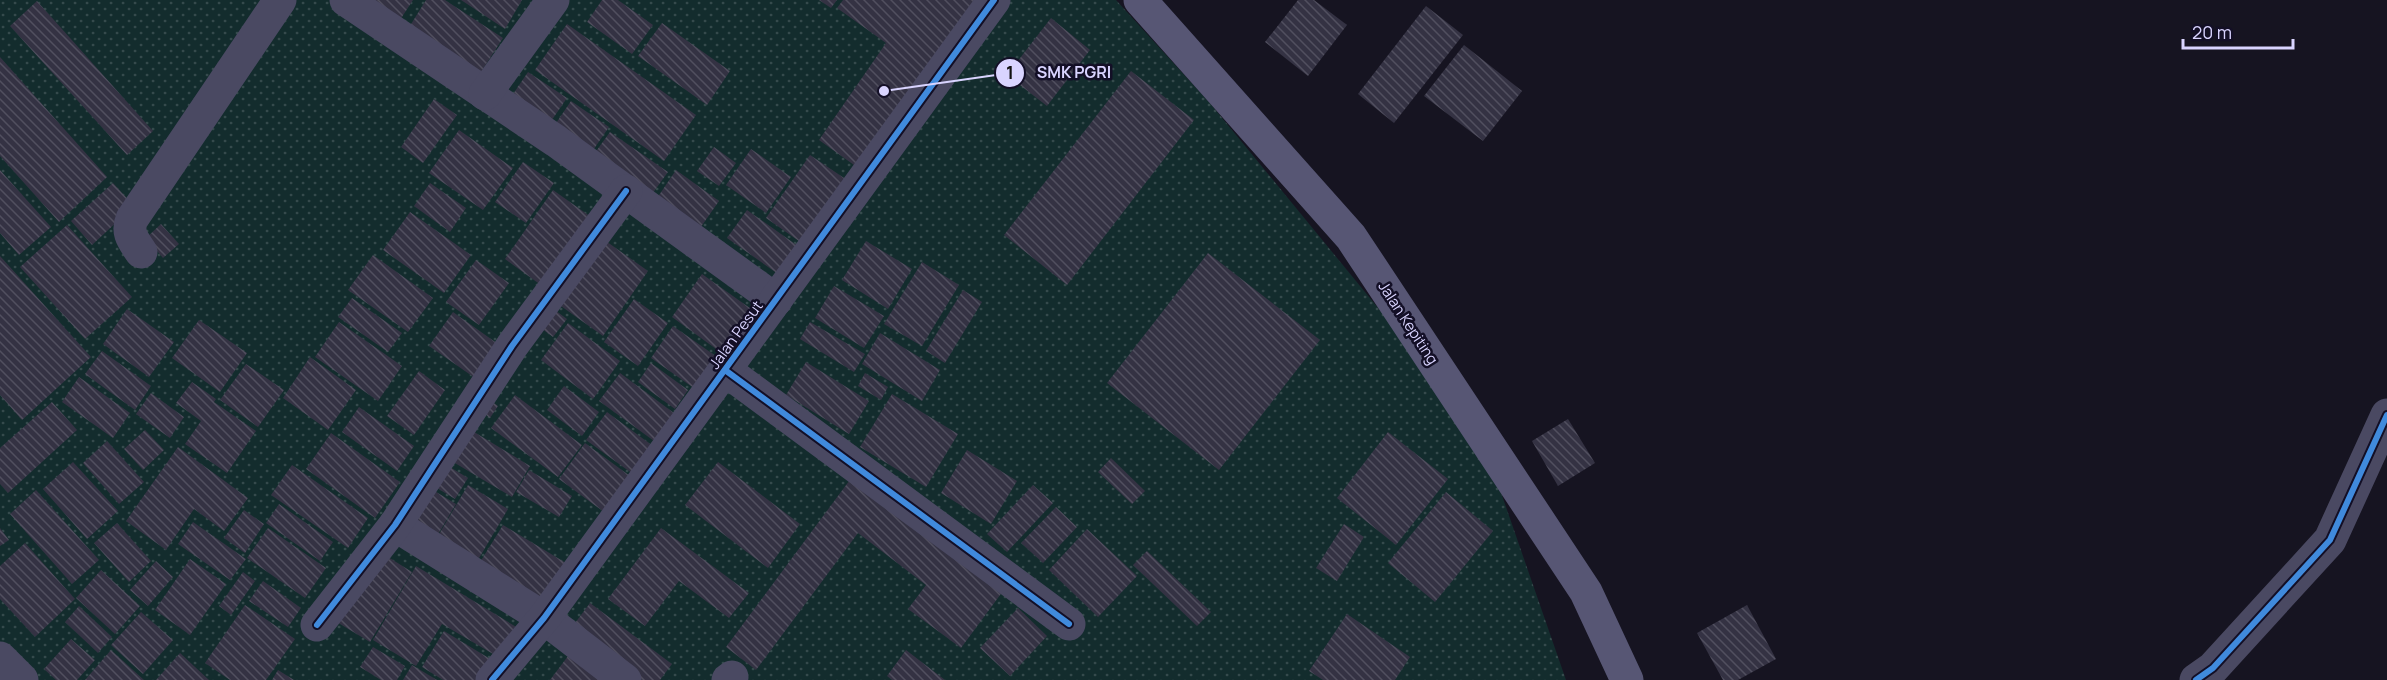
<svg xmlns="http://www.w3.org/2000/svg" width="2387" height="680" viewBox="0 0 2387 680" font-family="Manrope,sans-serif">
<defs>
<pattern id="park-dots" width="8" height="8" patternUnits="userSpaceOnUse" patternTransform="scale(1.5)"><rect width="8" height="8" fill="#132c2d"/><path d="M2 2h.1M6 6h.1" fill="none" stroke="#354a4c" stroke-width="1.8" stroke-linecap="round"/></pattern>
<pattern id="building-back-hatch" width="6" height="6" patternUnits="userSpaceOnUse" patternTransform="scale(1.5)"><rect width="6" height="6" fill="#343243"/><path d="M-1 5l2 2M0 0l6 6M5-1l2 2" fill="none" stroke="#514f5f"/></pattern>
</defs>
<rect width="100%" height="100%" fill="#161421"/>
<path fill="url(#park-dots)" d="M0,0H1116L1209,102L1480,432L1566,680H0Z"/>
<g fill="url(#building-back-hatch)">
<path d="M369,0H413L400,20Z"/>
<path d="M426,0H445L503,38L479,75L408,29Z"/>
<path d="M461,0H522L505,29Z"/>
<path d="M602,0H618L653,25L632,54L587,22Z"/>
<path d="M819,0H837L831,8Z"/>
<path d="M843,0H979L861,170L819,140L886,43L837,8Z"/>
<path d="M1298,0H1314L1347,25L1308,76L1265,42Z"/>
<path d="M37,1L153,131L127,155L10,26Z"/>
<path d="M1426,6L1463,35L1394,123L1358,94Z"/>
<path d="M1051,18L1090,50L1047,106L1007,75Z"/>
<path d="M662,23L730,71L707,105L638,56Z"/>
<path d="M567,24L696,115L664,161L535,70Z"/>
<path d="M1464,45L1522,91L1483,141L1424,96Z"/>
<path d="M0,57L107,177L59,222L0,156Z"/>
<path d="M1131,71L1194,120L1067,285L1004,235Z"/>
<path d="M528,72L567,98L545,130L507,103Z"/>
<path d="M434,99L457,115L423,163L401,147Z"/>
<path d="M571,101L609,127L587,159L550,132Z"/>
<path d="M459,130L513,168L483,210L429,173Z"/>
<path d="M610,132L668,172L647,201L589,161Z"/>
<path d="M714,147L736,163L719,186L697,171Z"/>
<path d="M751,149L791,177L766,213L726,185Z"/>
<path d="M810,155L850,182L806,246L766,218Z"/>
<path d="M523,162L554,183L526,223L495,202Z"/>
<path d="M0,170L51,227L19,255L0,233Z"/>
<path d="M676,170L719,201L696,234L653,204Z"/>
<path d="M113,183L134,206L92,245L71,221Z"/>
<path d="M430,183L466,208L450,232L414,206Z"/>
<path d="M553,190L594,219L545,288L505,259Z"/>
<path d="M747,210L798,246L778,274L727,238Z"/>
<path d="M410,212L471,255L444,293L383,250Z"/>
<path d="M161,224L179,244L163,258L146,238Z"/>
<path d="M67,225L132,297L85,339L20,267Z"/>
<path d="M603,239L648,271L603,336L558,304Z"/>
<path d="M866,241L912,269L888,309L842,280Z"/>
<path d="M1208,253L1320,340L1219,470L1107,383Z"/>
<path d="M373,255L433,298L408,332L348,290Z"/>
<path d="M0,256L91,357L22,420L0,395Z"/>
<path d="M476,260L509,283L479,325L446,302Z"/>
<path d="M922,262L959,285L922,346L884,324Z"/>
<path d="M702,274L754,311L723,354L672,317Z"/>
<path d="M834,286L884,316L864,348L815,318Z"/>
<path d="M963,290L982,302L945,363L926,351Z"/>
<path d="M352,298L402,333L388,352L338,317Z"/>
<path d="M634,299L668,323L638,366L604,342Z"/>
<path d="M548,305L567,319L553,337L534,323Z"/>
<path d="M127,309L174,342L149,377L103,344Z"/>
<path d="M453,312L498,344L475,378L429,346Z"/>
<path d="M199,320L247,353L220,392L172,358Z"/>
<path d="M339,322L402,366L378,401L315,357Z"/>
<path d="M810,322L865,354L854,372L800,339Z"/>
<path d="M568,323L620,361L593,399L541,360Z"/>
<path d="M673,326L720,359L698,391L651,358Z"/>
<path d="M880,333L940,370L922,401L862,364Z"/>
<path d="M102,351L151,386L135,410L85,374Z"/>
<path d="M310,357L356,390L328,430L283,398Z"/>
<path d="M806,362L869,401L849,434L786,395Z"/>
<path d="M651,363L688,390L675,409L638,382Z"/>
<path d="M246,364L284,390L258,427L220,400Z"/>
<path d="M419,371L445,390L414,435L387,416Z"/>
<path d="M620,373L674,413L654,441L599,401Z"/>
<path d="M865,373L888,387L881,400L858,386Z"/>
<path d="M79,377L130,413L113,438L62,402Z"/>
<path d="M192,382L216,399L214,402L256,431L227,473L185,444L201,421L176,403Z"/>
<path d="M564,386L599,412L582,436L547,410Z"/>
<path d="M151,393L184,417L170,438L136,414Z"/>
<path d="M892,394L958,434L926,487L860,447Z"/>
<path d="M483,395L498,406L490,418L475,406Z"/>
<path d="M515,395L582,445L558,477L491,428Z"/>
<path d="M52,402L77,430L8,493L0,484V448Z"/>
<path d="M359,407L414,446L397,471L342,432Z"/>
<path d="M607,412L657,449L637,477L586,440Z"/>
<path d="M1568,419L1595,463L1558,486L1532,441Z"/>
<path d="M461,424L530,466L512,497L443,456Z"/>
<path d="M145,430L164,450L143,470L124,449Z"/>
<path d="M1388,432L1448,479L1396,545L1337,498Z"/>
<path d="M331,433L400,482L375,518L306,469Z"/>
<path d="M107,441L144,482L119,504L83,463Z"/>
<path d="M585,443L630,476L604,512L559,479Z"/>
<path d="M178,447L248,498L224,531L194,509L166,550L126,521Z"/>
<path d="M967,450L1017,481L991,524L941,493Z"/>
<path d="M1111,458L1145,491L1132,504L1098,472Z"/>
<path d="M440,461L468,478L455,499L427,482Z"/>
<path d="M73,462L118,511L87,539L43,489Z"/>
<path d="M718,462L800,524L768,568L685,505Z"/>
<path d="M292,465L368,518L348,548L271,495Z"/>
<path d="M529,470L572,496L559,517L516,492Z"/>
<path d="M855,473L1006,587L961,648L908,609L926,585L858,533L756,670L726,647Z"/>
<path d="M423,484L456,504L436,538L403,518Z"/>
<path d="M468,485L508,509L475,565L435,541Z"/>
<path d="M1033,485L1053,503L1007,552L987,534Z"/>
<path d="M36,490L99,560L72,584L10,514Z"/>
<path d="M1446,492L1493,531L1435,602L1388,563Z"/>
<path d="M279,504L333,542L320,561L266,523Z"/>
<path d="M1056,507L1077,527L1043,563L1021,543Z"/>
<path d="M244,510L264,524L245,553L224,538Z"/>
<path d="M193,522L246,559L230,580L178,544Z"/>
<path d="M117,523L151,561L129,582L94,543Z"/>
<path d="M1344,524L1364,537L1337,581L1316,568Z"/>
<path d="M503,525L566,563L541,606L477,567Z"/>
<path d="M0,528L9,540L0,546Z"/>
<path d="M268,528L326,568L305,598L247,558Z"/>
<path d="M661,528L749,593L729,618L679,581L645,626L608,599Z"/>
<path d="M1087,529L1137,576L1098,617L1049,570Z"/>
<path d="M25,543L75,599L35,637L0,599V566Z"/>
<path d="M377,550L412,572L370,642L335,621Z"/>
<path d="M1147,551L1211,612L1197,626L1133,565Z"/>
<path d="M190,559L226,584L190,635L155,610Z"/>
<path d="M156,561L173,577L148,606L130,590Z"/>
<path d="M416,566L523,631L505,661L442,624L416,666L373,640Z"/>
<path d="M101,570L140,606L115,634L76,598Z"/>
<path d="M243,572L255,581L231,615L219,606Z"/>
<path d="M263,581L301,608L288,627L249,601Z"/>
<path d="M590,603L672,664L660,680H642L572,627Z"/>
<path d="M245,605L295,639L266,680H230L205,663Z"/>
<path d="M1747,605L1776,659L1738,680H1723L1697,633Z"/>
<path d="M79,606L112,637L98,653L65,622Z"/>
<path d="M1018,608L1047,636L1010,676L980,648Z"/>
<path d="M141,612L173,640L143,674L111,645Z"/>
<path d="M1347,614L1410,657L1395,680H1323L1309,671Z"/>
<path d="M444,631L497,663L487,680H443L422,667Z"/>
<path d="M71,639L95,660L77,680H56L44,669Z"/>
<path d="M373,647L405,666L397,680H381L360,667Z"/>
<path d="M111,650L144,680H85Z"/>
<path d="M906,650L945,680H892L887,676Z"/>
<path d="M571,652L608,680H550Z"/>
<path d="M180,653L209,680H156Z"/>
<path d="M412,665L437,680H403Z"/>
<path d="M278,670L294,680H272Z"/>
</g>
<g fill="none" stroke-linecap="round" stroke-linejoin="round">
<g stroke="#4a4962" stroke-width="33">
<path d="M346,0L556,141L776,300"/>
<path d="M485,94L553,0"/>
<path d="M141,252C134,241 126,233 132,219L280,0"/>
<path d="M725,370L1069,624"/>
<path d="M395,525L544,618L625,680"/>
<path d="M317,625L395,525L512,346L626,191"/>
<path d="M0,658L22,680"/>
<path d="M492,680L544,618L994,0"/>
<path d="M728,680L732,677"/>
<path d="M2196,680L2213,668L2330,540L2387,415"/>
</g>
<path stroke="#575674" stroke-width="33" d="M1140,0L1351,237L1586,592L1627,680"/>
<g stroke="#130f26" stroke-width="10">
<g id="cycleway">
<path d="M725,370L1069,624"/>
<path d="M317,625L395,525L512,346L626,191"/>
<path d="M492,680L544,618L994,0"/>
<path d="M2196,680L2213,668L2330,540L2387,415"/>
</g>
</g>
<use href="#cycleway" stroke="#408adc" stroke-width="6"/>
</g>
<g text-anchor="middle" stroke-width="5" stroke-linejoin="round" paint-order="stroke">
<g font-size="15" fill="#d9d4ff" stroke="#130f26">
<text transform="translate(1408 323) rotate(57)" y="5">Jalan Kepiting</text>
<text transform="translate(736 335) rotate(-54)" y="5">Jalan Pesut</text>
</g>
</g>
<path fill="none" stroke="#d9d4ff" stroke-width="2" d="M884 91L1010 73"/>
<g fill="#d9d4ff" stroke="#130f26" stroke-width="2">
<circle cx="884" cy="91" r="6"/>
<circle cx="1010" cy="73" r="15"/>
</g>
<g font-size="18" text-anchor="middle" font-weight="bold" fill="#111">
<text x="1010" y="79">1</text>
</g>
<g font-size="16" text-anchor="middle" font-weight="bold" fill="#d9d4ff" stroke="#130f26" stroke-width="5" stroke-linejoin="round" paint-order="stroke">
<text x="1074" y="78">SMK PGRI</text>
</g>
<path d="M2183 39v9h110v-9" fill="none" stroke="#d9d4ff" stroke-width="3"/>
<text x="2192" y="39" font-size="18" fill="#d9d4ff" stroke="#130f26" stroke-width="4.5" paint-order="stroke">20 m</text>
</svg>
